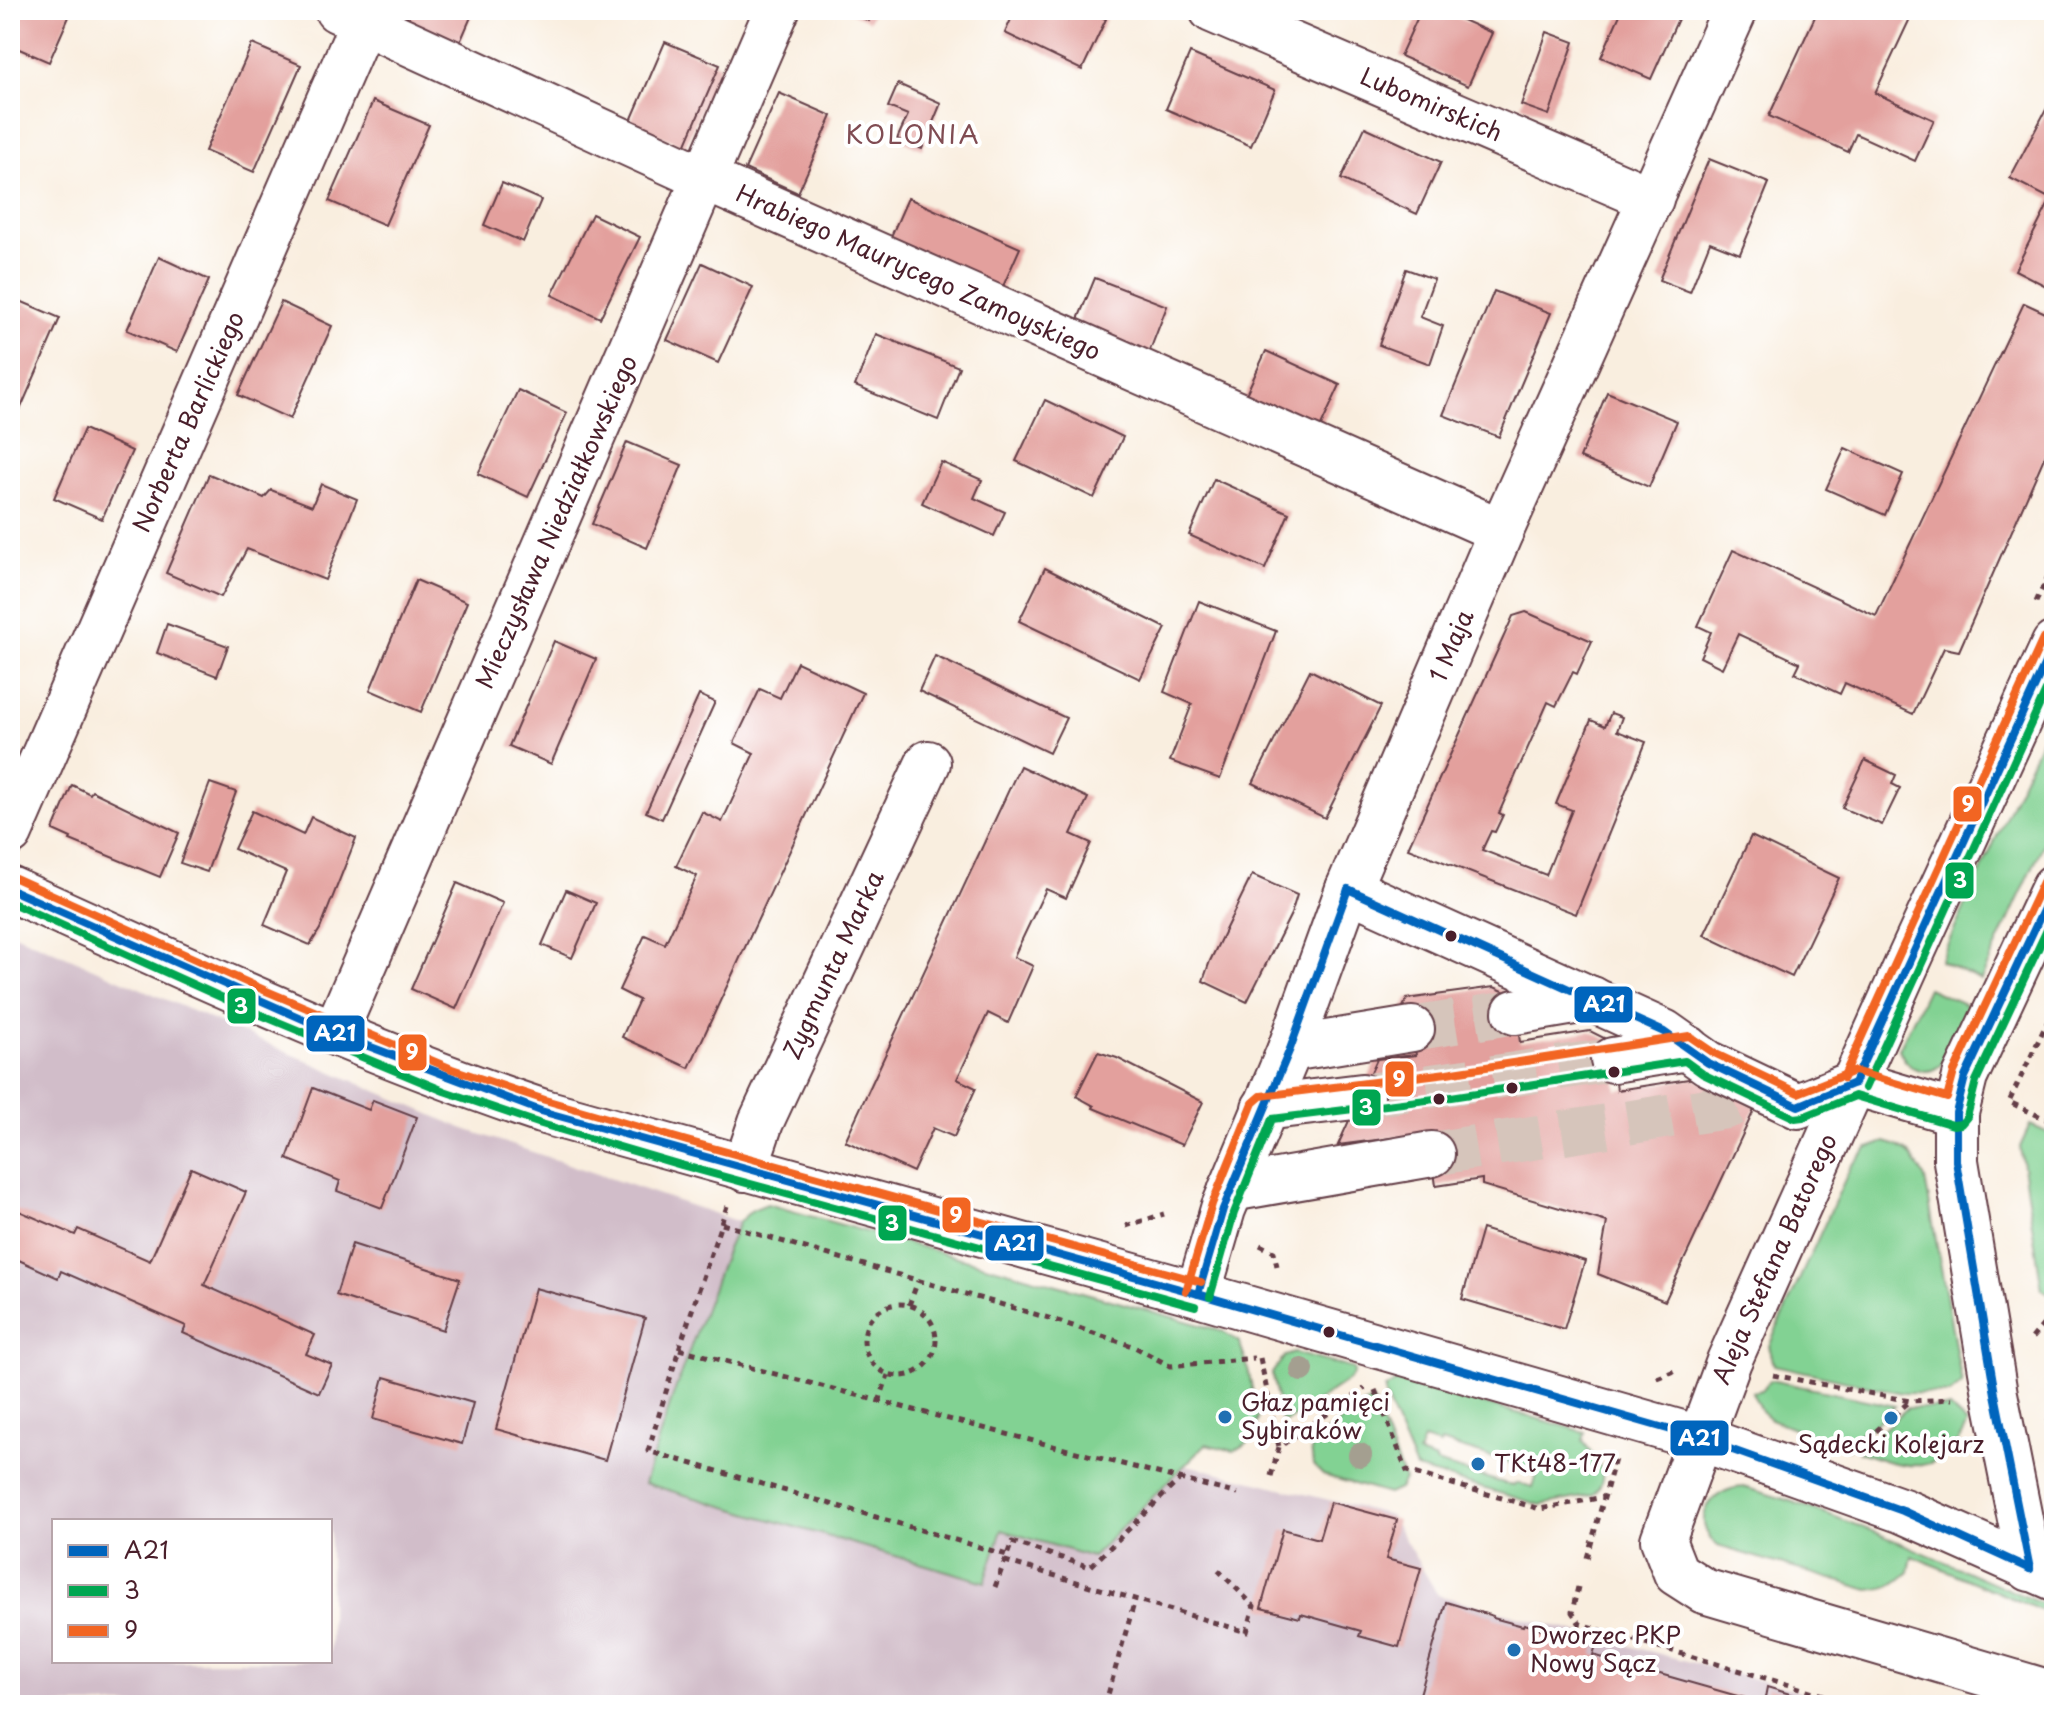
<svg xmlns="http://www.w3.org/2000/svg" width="2064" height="1715" viewBox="0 0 2064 1715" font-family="'Playpen Sans',sans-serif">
<rect width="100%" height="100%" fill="#fff"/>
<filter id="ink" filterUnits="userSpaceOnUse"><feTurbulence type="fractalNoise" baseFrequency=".0125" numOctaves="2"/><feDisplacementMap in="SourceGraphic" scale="16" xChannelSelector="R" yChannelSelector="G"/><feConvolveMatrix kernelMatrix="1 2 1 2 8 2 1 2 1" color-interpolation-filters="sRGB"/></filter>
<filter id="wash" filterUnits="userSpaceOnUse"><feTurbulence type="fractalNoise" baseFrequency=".006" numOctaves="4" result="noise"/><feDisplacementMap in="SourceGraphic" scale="32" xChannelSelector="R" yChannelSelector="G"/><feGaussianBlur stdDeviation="1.8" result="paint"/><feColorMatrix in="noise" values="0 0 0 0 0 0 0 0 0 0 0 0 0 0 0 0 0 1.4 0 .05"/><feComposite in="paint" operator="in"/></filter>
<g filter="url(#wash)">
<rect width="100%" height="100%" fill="#f9eedf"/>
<path fill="#d1bdc9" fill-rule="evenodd" d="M10,932L462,1128L739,1222L677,1384L645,1483L984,1581L1002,1530L1092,1557L1187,1465L1390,1515L1438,1595L1852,1705H10ZM54,1521H330V1661H54Z"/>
<g fill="#82d293" stroke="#66785f" stroke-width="2" fill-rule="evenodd">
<path d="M2054,711V821L1981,980L1940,961Z"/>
<path d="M1928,988L1968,1006C1960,1026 1948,1079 1920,1070C1907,1067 1904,1060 1899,1049Z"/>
<path d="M2030,1125L2054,1135V1289L2052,1295L2042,1289L2020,1147Z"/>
<path d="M1885,1142C1908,1147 1914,1158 1925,1179L1962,1384L1950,1394L1902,1393L1774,1365L1769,1346L1851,1166L1868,1148Z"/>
<path d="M767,1204L1222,1331L1239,1342L1248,1368L1258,1419L1250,1441L1234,1451L1206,1444L1092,1557L1002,1530L985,1582L644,1483L677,1384L727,1249L739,1222L752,1210Z"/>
<path d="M1294,1353L1354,1369V1373L1350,1379L1286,1422L1281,1420L1272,1373L1285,1356Z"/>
<path d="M1399,1380L1585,1432L1583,1441C1595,1459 1614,1474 1593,1495L1541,1505L1416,1469L1385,1396V1389ZM1423,1440L1440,1445L1441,1442L1521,1466L1520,1469L1537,1474L1533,1488L1516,1483L1514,1486L1436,1463V1460L1418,1454Z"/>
<path d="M1770,1380L1895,1406L1848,1449L1770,1419L1761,1411L1752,1392L1762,1390Z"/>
<path d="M1372,1399L1404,1480L1399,1489L1388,1494L1323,1475L1313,1465L1311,1448L1315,1440Z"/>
<path d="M1907,1408H1950L1967,1424C1945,1480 1904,1468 1859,1452Z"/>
<path d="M1743,1487C1850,1516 1952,1566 2054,1609V1616L1912,1556L1909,1572C1894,1585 1890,1588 1869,1590L1718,1546C1688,1521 1710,1489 1743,1487Z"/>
</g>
<g id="blocks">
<g fill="#e3a09d">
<path d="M13,10H72L49,62L10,45V16Z"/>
<path d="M410,10H474L458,47L404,23Z"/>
<path d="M845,10H874L869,21Z"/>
<path d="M1015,10H1087L1106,19L1082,70L1005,33Z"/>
<path d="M1421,10H1440L1492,33L1468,86L1400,56Z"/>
<path d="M1622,10H1682L1651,79L1601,57Z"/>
<path d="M1818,10H1914L1875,93L1934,120L1915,161L1856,134L1848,152L1769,116Z"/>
<path d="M1547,32L1574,42L1549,115L1521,105Z"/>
<path d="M665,42L720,65L685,146L630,123Z"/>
<path d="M252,44L301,65L254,172L205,151Z"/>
<path d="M1190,53L1275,90L1251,146L1166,109Z"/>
<path d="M898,84L941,103L922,149L897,139L908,115L888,107Z"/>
<path d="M779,93L832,116L798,193L745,169Z"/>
<path d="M373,101L429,125L385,225L329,201Z"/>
<path d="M2049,104L2054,106V290L2015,270L2051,199L2010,178Z"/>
<path d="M1365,127L1441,162L1417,214L1341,179Z"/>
<path d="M1709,159L1769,183L1740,254L1710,242L1690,292L1659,280Z"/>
<path d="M502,183L541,200L523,242L484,225Z"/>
<path d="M908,198L1020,248L1001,291L889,241Z"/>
<path d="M592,214L640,237L600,318L552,295Z"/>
<path d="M159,257L209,280L177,352L127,330Z"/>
<path d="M702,263L753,287L718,363L667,340Z"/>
<path d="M1406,269L1434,279L1420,317L1443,326L1430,364L1379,345Z"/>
<path d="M1095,278L1167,306L1147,358L1074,329Z"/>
<path d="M1494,291L1551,313L1499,437L1443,415Z"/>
<path d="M20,301L60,318L20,410L10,406V324Z"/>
<path d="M281,302L332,326L290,419L238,395Z"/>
<path d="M2024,303L2054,317V435L1959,651L1944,648L1913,714L1845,683L1840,694L1795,673L1800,663L1738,634L1722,668L1700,657L1711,632L1698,626L1733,550L1876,616Z"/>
<path d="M876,334L959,367L938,420L855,386Z"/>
<path d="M1266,351L1340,385L1315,439L1241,405Z"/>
<path d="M518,390L567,413L528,497L478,474Z"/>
<path d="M1607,392L1677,421L1649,487L1580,458Z"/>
<path d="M1045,400L1123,437L1094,498L1016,461Z"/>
<path d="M84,429L132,451L102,519L54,498Z"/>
<path d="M627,442L682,465L647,548L592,524Z"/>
<path d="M1845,448L1903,474L1885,515L1826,489Z"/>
<path d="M941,462L982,480L974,498L1005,512L994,536L922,503Z"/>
<path d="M209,474L264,498L271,490L312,506L321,484L357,499L325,580L247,549L221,597L166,573Z"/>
<path d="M1214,479L1289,513L1265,569L1189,535Z"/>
<path d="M1045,568L1166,628L1140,679L1019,621Z"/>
<path d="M416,580L467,602L421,712L370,690Z"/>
<path d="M1199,601L1276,631L1220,779L1170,761L1192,704L1164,692Z"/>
<path d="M1526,612L1592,641L1577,674L1573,672L1556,706L1548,702L1499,813L1503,815L1495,832L1491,831L1482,850L1546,875L1572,810L1556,804L1591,720L1605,726L1611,713L1622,717L1617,731L1646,742L1576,914L1408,848L1513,616Z"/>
<path d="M167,624L228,646L217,676L157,653Z"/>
<path d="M554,641L596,659L551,764L509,746Z"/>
<path d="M935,656L1066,718L1049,753L919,691Z"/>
<path d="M797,662L863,693L689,1068L622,1037L639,1000L619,990L645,935L665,944L697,876L676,866L702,812L722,822L754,753L734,743L760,689L780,698Z"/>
<path d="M1310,670L1381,706L1325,818L1253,783Z"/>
<path d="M699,695L715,702L662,819L646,812Z"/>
<path d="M1865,760L1896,775L1892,784L1900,788L1882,825L1842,808Z"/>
<path d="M1020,766L1088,798L1071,834L1091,843L1066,898L1046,889L1015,954L1014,957L1033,966L1008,1023L988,1013L957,1079L976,1088L954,1137L933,1128L913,1172L845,1141Z"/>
<path d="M210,783L236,792L207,872L180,863Z"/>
<path d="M72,785L90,794L92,791L179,833L160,877L70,840L71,838L53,830Z"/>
<path d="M252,811L303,835L311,817L356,838L320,929L310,945L264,925L286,872L234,849Z"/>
<path d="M1751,836L1839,878L1792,977L1704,935Z"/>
<path d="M1252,875L1297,895L1291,914L1247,1002L1203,981L1210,961Z"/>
<path d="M457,883L503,903L456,1009L411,989Z"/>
<path d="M566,890L596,903L572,958L542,945Z"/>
<path d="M1494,987L1526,1001L1514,1004L1520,1042L1590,1031L1624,1048L1612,1050L1617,1090L1695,1078L1756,1106L1665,1301L1598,1274L1607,1222L1482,1185V1179L1436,1186L1429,1133L1338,1145L1377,1059L1416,1055L1410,1018L1397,1019L1407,999Z"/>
<path d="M1098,1052L1117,1058L1203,1102L1182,1145L1093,1108L1094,1106L1076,1096Z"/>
<path d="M313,1088L369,1110L373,1100L417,1117L382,1208L337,1191L340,1181L287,1159Z"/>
<path d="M191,1168L246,1192L204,1285L315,1335L306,1354L332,1365L319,1393L183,1333L186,1326L61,1271L58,1278L10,1256V1207L75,1235L78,1229L150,1261Z"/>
<path d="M1482,1229L1585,1261L1564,1329L1462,1299Z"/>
<path d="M352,1244L460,1279L443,1330L336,1295Z"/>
<path d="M535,1288L645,1318L605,1460L496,1429Z"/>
<path d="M384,1377L473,1403L462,1444L373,1419Z"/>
<path d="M1330,1502L1397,1520L1386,1559L1421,1568L1399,1647L1359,1636L1361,1631L1301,1614L1300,1618L1261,1608L1283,1529L1319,1539Z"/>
<path d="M1446,1602L1493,1616V1618L1523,1626L1524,1624L1596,1645L1593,1655L1734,1695L1764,1703L1767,1687L1826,1705H1423L1425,1699L1419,1698Z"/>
</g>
</g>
</g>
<g filter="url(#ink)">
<use href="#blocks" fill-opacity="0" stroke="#643e46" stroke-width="2"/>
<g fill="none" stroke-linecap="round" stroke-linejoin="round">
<g stroke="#d6c5bb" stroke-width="44" stroke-dasharray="44 22" stroke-linecap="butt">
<path d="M1412,1029L1515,1012"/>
<path d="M1362,1096L1613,1060"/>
<path d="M1432,1154L1726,1107L1744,1100"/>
</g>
<g stroke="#643e46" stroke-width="48">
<g id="minor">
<path d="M337,10L706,179L1501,531"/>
<path d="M1212,10L1651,199"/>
<path d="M2054,644L1908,962L1729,1361L1663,1540L1676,1573L1704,1591L2054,1694"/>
<path d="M10,833L368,10"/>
<path d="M10,889C185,968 359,1050 541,1111L1198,1294L1699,1438L1903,1511L2054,1578"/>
<path d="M1348,889L1664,1032L1708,1063L1798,1106L1854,1083L1956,1113"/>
<path d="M1515,1012L1592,999"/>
<path d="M335,1033L777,10"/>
<path d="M1290,1049L1412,1029"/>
<path d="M1613,1060L1688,1048"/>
<path d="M1264,1108L1362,1096"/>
<path d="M745,1169L761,1122L928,763"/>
<path d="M1231,1189L1432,1154"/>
<path d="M1198,1294L1223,1209L1290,1049L1348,889L1501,531L1735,10"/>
<path d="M2030,1569L1995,1394L1956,1161V1113L1965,1077L2054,887"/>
</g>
</g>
<g stroke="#643e46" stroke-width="5" stroke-dasharray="6 6" stroke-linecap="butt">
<path d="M2036,602L2054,563"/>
<path d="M2054,1008L2009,1102L2054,1123"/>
<path d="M727,1206L679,1349L648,1451L1007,1555"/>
<path d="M722,1224L1052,1319L1135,1347L1170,1366L1254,1358"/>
<path d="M1126,1226L1164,1214"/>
<path d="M1260,1245L1274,1252L1278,1271"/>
<circle cx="900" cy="1340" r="36"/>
<path d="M909,1305L918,1281"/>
<path d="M2032,1338L2054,1312"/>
<path d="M679,1349L1238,1494"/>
<path d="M1260,1358L1279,1447"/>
<path d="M1773,1375L1910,1401L1952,1399"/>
<path d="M1657,1378L1677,1370"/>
<path d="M1375,1390L1407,1471L1540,1509L1604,1497"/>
<path d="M879,1402L888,1375"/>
<path d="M2048,1419L2054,1433"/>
<path d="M1858,1447L1910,1401"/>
<path d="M1271,1476L1279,1447L1365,1388"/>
<path d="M1587,1558L1615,1459"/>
<path d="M1005,1561L1247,1632L1254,1606L1216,1568"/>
<path d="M995,1587L1012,1542L1090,1567L1180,1479"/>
<path d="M1578,1587L1572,1612L1580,1624L1858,1705"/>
<path d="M1105,1705L1135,1600"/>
</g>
<use href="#minor" stroke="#fff" stroke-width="44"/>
<g stroke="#fff" stroke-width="14">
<g id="bus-1">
<path d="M10,889L339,1035L541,1111L1198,1294L1699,1438L1903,1511L2030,1569"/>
<path d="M1348,889L1664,1032L1708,1063L1798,1106L1854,1083"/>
<path d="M1854,1083L2054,644"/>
<path d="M1198,1294L1223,1209L1290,1049L1348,889"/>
<path d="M2030,1569L1995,1394L1956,1161V1113L1965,1077L2054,887"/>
</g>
</g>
<g stroke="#fff" stroke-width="14">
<g id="bus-2">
<path d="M10,902L254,1012L444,1091L538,1123L681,1165L1195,1306"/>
<path d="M1865,1088L2054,673"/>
<path d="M1210,1297L1234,1213L1272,1119L1451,1097L1685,1061L1703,1074L1795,1118L1803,1117L1855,1096L1953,1125L1961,1124L1967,1117L1976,1081L2054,915"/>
</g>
</g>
<g stroke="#fff" stroke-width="14">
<g id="bus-3">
<path d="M15,878L264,990L452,1069L545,1100L687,1141L1201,1282"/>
<path d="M1843,1078L2043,639"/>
<path d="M1186,1291L1212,1204L1253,1103L1261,1096L1447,1073L1689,1036L1714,1053L1798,1093L1854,1071L1947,1098L1954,1072L2043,882"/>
</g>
</g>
<use href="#bus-1" stroke="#0065bd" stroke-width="8"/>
<use href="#bus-2" stroke="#00a651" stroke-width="8"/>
<use href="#bus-3" stroke="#f26522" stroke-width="8"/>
</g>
<g fill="#a49f90">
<circle cx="1302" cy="1370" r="12"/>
<circle cx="1360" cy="1455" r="12"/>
</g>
</g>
<g fill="#4a1f2b" stroke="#fff" stroke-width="3">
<circle cx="1451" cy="936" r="7"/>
<circle cx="1614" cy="1072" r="7"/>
<circle cx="1512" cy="1088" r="7"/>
<circle cx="1439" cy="1099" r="7"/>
<circle cx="1329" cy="1332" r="7"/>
</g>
<g fill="#1f6fb2" stroke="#fff" stroke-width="3">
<circle cx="1225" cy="1417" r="8"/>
<circle cx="1891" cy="1418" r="8"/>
<circle cx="1478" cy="1464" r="8"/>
<circle cx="1514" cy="1650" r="8"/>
</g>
<g text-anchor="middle" stroke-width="8" stroke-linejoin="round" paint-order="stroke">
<g font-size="24" fill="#4a1f2b" stroke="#fff">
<text transform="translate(1431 105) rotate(23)" y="8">Lubomirskich</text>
<text transform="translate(918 273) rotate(24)" y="8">Hrabiego Maurycego Zamoyskiego</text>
<text transform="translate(189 422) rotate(-66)" y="8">Norberta Barlickiego</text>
<text transform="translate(557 522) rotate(-66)" y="8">Mieczysława Niedziałkowskiego</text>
<text transform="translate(1452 646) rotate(-67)" y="8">1 Maja</text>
<text transform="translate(834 965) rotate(-65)" y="8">Zygmunta Marka</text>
<text transform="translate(1775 1259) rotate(-66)" y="8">Aleja Stefana Batorego</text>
</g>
<g font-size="24" fill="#4a1f2b" stroke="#fff" text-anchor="start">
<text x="1241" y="1411">Głaz pamięci<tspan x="1241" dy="28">Sybiraków</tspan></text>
<text x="1891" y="1453" text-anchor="middle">Sądecki Kolejarz</text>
<text x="1494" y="1472">TKt48-177</text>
<text x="1530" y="1644">Dworzec PKP<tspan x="1530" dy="28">Nowy Sącz</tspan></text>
</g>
<g font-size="26" letter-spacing="2" fill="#804c53" stroke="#fff">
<text x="913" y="144">KOLONIA</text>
</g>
</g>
<g stroke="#fff" stroke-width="3">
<rect x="1952" y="785" width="31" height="38" rx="8" fill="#f26522"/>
<rect x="1944" y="861" width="31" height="39" rx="8" fill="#00a651"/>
<rect x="1573" y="985" width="61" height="39" rx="8" fill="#0065bd"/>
<rect x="226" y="987" width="31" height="38" rx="8" fill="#00a651"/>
<rect x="305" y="1014" width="61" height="39" rx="8" fill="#0065bd"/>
<rect x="397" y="1033" width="31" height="39" rx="8" fill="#f26522"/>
<rect x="1384" y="1060" width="31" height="38" rx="8" fill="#f26522"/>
<rect x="1351" y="1088" width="31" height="39" rx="8" fill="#00a651"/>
<rect x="941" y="1196" width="31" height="38" rx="8" fill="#f26522"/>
<rect x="877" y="1204" width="31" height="38" rx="8" fill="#00a651"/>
<rect x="984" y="1224" width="61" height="38" rx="8" fill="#0065bd"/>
<rect x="1669" y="1419" width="61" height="38" rx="8" fill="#0065bd"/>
</g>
<g font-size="22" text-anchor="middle" font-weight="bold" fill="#fff">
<text x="1968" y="812">9</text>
<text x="1960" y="888">3</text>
<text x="1604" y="1012">A21</text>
<text x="241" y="1014">3</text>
<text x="335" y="1041">A21</text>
<text x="412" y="1060">9</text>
<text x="1399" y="1087">9</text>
<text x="1366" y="1115">3</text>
<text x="956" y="1223">9</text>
<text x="892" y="1231">3</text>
<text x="1015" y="1251">A21</text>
<text x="1699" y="1446">A21</text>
</g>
<rect width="2064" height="1715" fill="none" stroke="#fff" stroke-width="40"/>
<rect x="52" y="1519" width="280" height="144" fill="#ffffff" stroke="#b7a5aa" stroke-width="2"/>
<rect x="68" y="1545" width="40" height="12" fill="#0065bd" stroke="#b7a5aa" stroke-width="2"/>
<text x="124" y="1559" font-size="24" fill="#4a1f2b">A21</text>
<rect x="68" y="1585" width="40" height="12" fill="#00a651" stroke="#b7a5aa" stroke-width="2"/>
<text x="124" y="1599" font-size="24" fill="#4a1f2b">3</text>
<rect x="68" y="1625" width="40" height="12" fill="#f26522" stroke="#b7a5aa" stroke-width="2"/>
<text x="124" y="1639" font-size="24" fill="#4a1f2b">9</text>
</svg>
